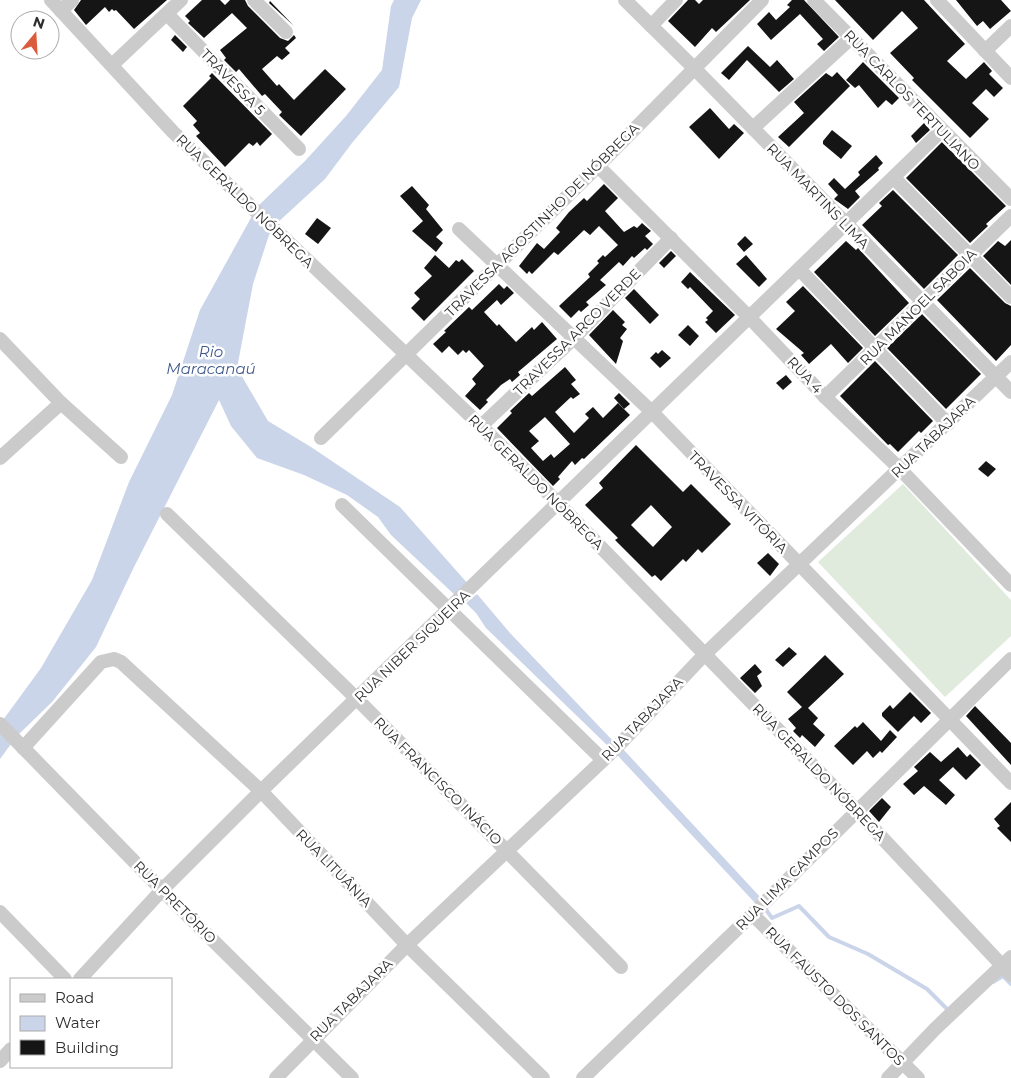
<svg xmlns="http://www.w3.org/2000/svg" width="1011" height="1078" viewBox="0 0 1011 1078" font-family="Montserrat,sans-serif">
<rect width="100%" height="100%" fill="#fff"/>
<path fill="#e1ebdd" d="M903,484L1011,600V636L945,697L818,562Z"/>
<g fill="#cad5e9">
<path d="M394,0H421L412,18L399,87L352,143L325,179L276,224L258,206L305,161L346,116L382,70L391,6Z"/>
<path d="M252,216L270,232L253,284L237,368L268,421L311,447L400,507L469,585L457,597L391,535L378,517L347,495L304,475L257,458L231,426L219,400L134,567L96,647L52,702L18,735L3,720L41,668L92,580L129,482L172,395L200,310Z"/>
<path d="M477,594L510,633L614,742L609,747L486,628L476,613L466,603Z"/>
<path d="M0,733L11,744L0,759Z"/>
<path d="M622,748L762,899L756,904L620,758L617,754Z"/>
</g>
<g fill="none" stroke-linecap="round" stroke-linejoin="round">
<g stroke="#cad5e9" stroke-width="4">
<path d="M764,907L772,918L799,906L829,937L868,954L927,989L949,1011"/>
<path d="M993,982L1003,976L1011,984"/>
</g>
</g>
<g fill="#151515" fill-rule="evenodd">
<path d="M81,0H167L134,29L116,10L114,11L112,9L109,12L105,7L86,25L74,10Z"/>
<path d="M202,0H220L225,5L230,0H245L248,6L280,38L288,41L294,35L296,38L285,48L290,53L282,60L277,56L262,69L277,86L279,84L294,100L325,69L346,89L301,136L279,115L282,112L265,94L262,96L239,69L236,72L224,60L226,58L220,50L247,28L232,13L204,38L188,23L190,21L185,16Z"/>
<path d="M688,0H695L699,4L703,0H750L716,32L712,28L695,47L668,21Z"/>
<path d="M792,0H804L839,37L824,51L817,44L823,39L800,14L771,40L757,24L769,12L776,20L790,7L787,5Z"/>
<path d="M835,0H924L965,44L947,61L966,79L984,62L992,71L989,74L1003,88L994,97L986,89L972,103L989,119L970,138L912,80L914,78L890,53L918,28L902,11L873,40Z"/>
<path d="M956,0H1001L1011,11L990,29L983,21L977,26Z"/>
<path d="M270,1L294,26L269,3Z"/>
<path d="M175,35L187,47L183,52L171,40Z"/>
<path d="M748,46L770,67L777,60L794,79L779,92L747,60L729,80L721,73Z"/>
<path d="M863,62L899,98L892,105L886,100L878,108L859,85L855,88L846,80Z"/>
<path d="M837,72L850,86L789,147L778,137L804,113L794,102L826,73L832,77Z"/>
<path d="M212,73L272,134L260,146L257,142L253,146L249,143L225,167L196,136L200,133L193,125L197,121L183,106L211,78L209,76Z"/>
<path d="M710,108L729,129L734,124L744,133L719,159L689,127Z"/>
<path d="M924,123L930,130L916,143L911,136Z"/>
<path d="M832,130L852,146L841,159L823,144V141Z"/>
<path d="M942,142L1006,206L986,224L988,226L970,243L906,178Z"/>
<path d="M876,155L883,163L878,168L879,170L855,191L860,197L848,209L834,199L838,195L828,184L834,178L845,189L860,175L858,172Z"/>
<path d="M604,184L618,198L605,211L624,232L634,226L637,228L642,223L651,231L645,236L653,244L647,250L645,248L634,258L632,256L623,266L619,262L600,280L606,285L586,302L589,305L581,312L579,310L571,318L559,306L590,277L588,274L599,263L597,261L603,255L605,257L618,245L599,226L590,235L584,230L558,255L554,252L532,274L529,271L527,274L519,266L537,243L544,249L560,232L556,228L569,212L584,198L587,201Z"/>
<path d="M412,186L429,205L426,209L443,230L436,237L443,243L436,252L412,231L423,221L400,196Z"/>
<path d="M893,190L958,255L924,289L862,225L882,206L879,203Z"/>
<path d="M317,218L331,228L318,244L305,234Z"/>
<path d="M745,236L753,244L744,252L737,244Z"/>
<path d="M1011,240V285L983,256L998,241L1005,246Z"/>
<path d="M846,241L856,250L858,248L909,303L875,336L814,272Z"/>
<path d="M671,251L676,256L664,268L659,263Z"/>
<path d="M435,255L449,268L456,260L459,262L462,259L474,271L424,321L411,308L420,299L414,293L432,276L424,268Z"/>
<path d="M746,255L767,279L759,287L736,264Z"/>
<path d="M970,268L1005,303L1011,306V345L996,361L937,300Z"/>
<path d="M690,272L735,315L716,333L705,322L708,320L706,318L713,311L690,287L688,289L681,282Z"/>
<path d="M499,284L504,289L507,286L514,293L501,305L497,300L484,312L497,326L499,324L516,342L532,327L534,330L542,322L557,339L518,372L520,375L512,382L510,379L501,385L486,400L488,402L480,410L465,396L476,384L472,379L484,366L469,350L466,353L463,350L458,355L449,346L442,353L433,344L446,332L444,331L469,307L472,310Z"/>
<path d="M803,286L863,348L848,363L831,344L809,364L801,355L804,353L776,329L795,311L786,302Z"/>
<path d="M634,289L659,315L650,324L625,298Z"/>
<path d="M613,310L625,322L622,325L627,329L620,338L623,341L616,364L589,335Z"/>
<path d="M922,314L981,374L946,409L887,348Z"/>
<path d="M688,325L699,336L690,346L678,335Z"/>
<path d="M662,350L671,358L660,368L650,358L656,352L658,354Z"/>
<path d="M875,361L933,421L921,433L919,431L898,452L890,444L888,445L840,396Z"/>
<path d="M565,367L576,380L571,384L580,394L573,399L571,397L555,412L574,433L589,418L585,414L593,407L603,418L618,403L630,415L584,459L582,458L575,465L572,461L558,477L560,479L553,486L497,428L512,413L510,411L529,393L532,396ZM545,417L570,444L554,458L551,454L543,461L531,448L539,441L529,431Z"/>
<path d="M786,375L792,382L783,390L776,383Z"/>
<path d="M619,393L630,404L624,409L614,398Z"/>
<path d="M636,445L683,492L691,484L731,524L702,553L698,549L686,562L683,559L661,581L655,575L652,577L615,540L618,538L585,505L603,488L599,483ZM651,505L672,527L653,547L631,525Z"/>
<path d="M986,461L996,469L988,477L978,469Z"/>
<path d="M768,553L779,564L770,576L757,563Z"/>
<path d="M789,647L797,654L783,667L775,660Z"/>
<path d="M825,655L844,674L808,708L818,718L813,724L825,735L815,747L802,735L800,738L793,731L796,728L788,719L802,707L787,692Z"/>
<path d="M755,664L762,672L757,676L762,686L755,693L740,678Z"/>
<path d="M910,692L931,713L921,723L914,716L898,732L882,716V713L890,705L893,709Z"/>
<path d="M975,706L1011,743V765L966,716Z"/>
<path d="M863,722L881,741L890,730L897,737L882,753L880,751L873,758L867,751L853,765L834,746L855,726L857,728Z"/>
<path d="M958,747L967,757L970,754L981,765L966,780L953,767L939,780L955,795L946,805L924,786L914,795L903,784L918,771L914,767L930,752L941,762Z"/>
<path d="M882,798L891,807L879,822L869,811Z"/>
<path d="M1011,802V842L997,828L1000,826L994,819Z"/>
</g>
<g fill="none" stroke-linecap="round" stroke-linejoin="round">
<g stroke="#cbcbcb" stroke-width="14">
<path d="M51,0L173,132L481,426L559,504L856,810L1011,975"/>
<path d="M254,0L286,32"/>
<path d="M625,0L694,68L1011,392"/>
<path d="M814,0L1011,199"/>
<path d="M937,0L1011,78"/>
<path d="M61,11L72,0"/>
<path d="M167,14L299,149"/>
<path d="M651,26L676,0"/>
<path d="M985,51L1011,26"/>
<path d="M112,65L181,0"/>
<path d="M753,128L851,38"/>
<path d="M598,166L750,318L825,397L900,469L1011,585"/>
<path d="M894,178L1011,297"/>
<path d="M459,229L653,413L1011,783"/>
<path d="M800,270L948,424"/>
<path d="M0,339L61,403L121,457"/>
<path d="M825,397L1011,216"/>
<path d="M481,426L574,338L671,238"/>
<path d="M321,438L598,166L762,0"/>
<path d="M0,458L61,403"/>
<path d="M342,505L603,760"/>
<path d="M167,514L357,699L621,967"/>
<path d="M0,724L162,890L352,1078"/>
<path d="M23,748L101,662L114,659L121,662L261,791L407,945L543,1078"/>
<path d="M0,912L65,979"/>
<path d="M752,914L918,1078"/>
<path d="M80,979L162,890L261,791L941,131"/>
<path d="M0,1061L11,1049"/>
<path d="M276,1078L407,945L616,748L705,654L1011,362"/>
<path d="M583,1078L762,905L1011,659"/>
<path d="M888,1078L935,1029L1011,957"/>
</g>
</g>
<g text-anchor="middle" stroke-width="5" stroke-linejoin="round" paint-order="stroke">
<g font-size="14" fill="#2e2e2e" stroke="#fff">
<text transform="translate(233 82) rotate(46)" y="5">TRAVESSA 5</text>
<text transform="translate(912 100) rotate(46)" y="5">RUA CARLOS TERTULIANO</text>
<text transform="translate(818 196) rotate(46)" y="5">RUA MARTINS LIMA</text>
<text transform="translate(245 201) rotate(44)" y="5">RUA GERALDO NÓBREGA</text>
<text transform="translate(542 220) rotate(-45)" y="5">TRAVESSA AGOSTINHO DE NÓBREGA</text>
<text transform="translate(918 307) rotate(-45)" y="5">RUA MANOEL SABOIA</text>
<text transform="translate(577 332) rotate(-45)" y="5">TRAVESSA ARCO VERDE</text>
<text transform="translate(805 375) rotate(47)" y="5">RUA 4</text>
<text transform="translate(933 437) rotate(-44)" y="5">RUA TABAJARA</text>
<text transform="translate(536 482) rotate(45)" y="5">RUA GERALDO NÓBREGA</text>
<text transform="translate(738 502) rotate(46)" y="5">TRAVESSA VITÓRIA</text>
<text transform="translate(412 646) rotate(-44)" y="5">RUA NIBER SIQUEIRA</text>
<text transform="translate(642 719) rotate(-46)" y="5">RUA TABAJARA</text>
<text transform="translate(819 772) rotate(46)" y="5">RUA GERALDO NÓBREGA</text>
<text transform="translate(438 781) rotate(45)" y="5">RUA FRANCISCO INÁCIO</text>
<text transform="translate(334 868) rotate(46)" y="5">RUA LITUÂNIA</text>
<text transform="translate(787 879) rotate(-45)" y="5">RUA LIMA CAMPOS</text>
<text transform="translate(175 902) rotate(45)" y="5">RUA PRETÓRIO</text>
<text transform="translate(835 996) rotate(45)" y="5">RUA FAUSTO DOS SANTOS</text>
<text transform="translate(351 1000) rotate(-45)" y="5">RUA TABAJARA</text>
</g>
<g font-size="15" font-style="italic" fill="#415a8b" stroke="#fff">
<text x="211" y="357">Rio<tspan x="211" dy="17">Maracanaú</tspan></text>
</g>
</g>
<rect x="10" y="978" width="162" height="90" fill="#ffffff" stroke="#ababab"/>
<rect x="20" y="994" width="25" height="8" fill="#cbcbcb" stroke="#ababab"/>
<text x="55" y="1003" font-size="15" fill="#2e2e2e">Road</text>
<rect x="20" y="1016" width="25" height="15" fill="#cad5e9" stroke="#ababab"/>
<text x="55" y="1028" font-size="15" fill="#2e2e2e">Water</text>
<rect x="20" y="1040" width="25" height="15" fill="#151515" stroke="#ababab"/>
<text x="55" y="1053" font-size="15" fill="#2e2e2e">Building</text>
<g transform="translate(35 35) rotate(18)"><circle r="24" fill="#ffffff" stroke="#ababab"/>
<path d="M0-4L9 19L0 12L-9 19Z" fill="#da5c3c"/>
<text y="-8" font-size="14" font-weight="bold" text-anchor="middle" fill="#2e2e2e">N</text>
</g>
</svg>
